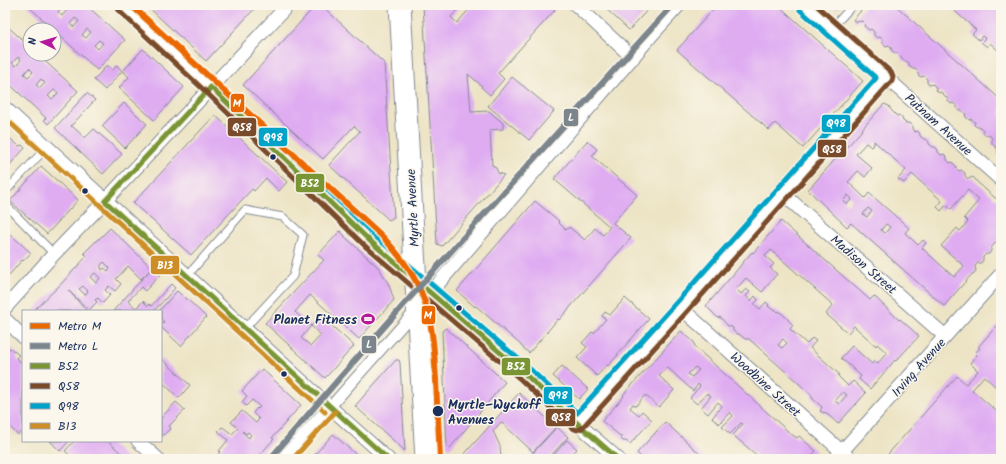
<svg xmlns="http://www.w3.org/2000/svg" width="1006" height="464" viewBox="0 0 1006 464" font-family="Kalam,sans-serif">
<rect width="100%" height="100%" fill="#fbf7ec"/>
<filter id="ink" filterUnits="userSpaceOnUse"><feTurbulence type="fractalNoise" baseFrequency=".025" numOctaves="2"/><feDisplacementMap in="SourceGraphic" scale="8" xChannelSelector="R" yChannelSelector="G"/><feConvolveMatrix kernelMatrix="1 2 1 2 8 2 1 2 1" color-interpolation-filters="sRGB"/></filter>
<filter id="wash" filterUnits="userSpaceOnUse"><feTurbulence type="fractalNoise" baseFrequency=".012" numOctaves="4" result="noise"/><feDisplacementMap in="SourceGraphic" scale="16" xChannelSelector="R" yChannelSelector="G"/><feGaussianBlur stdDeviation="0.9" result="paint"/><feColorMatrix in="noise" values="0 0 0 0 0 0 0 0 0 0 0 0 0 0 0 0 0 1.4 0 .05"/><feComposite in="paint" operator="in"/></filter>
<g filter="url(#wash)">
<rect width="100%" height="100%" fill="#ede4c5"/>
<g id="blocks">
<g fill="#dfacf2" fill-rule="evenodd">
<path d="M27,5H86L125,40L97,70ZM63,6L67,10L62,16L58,12ZM75,18L79,21L74,27L70,24ZM87,29L91,32L86,38L82,35ZM99,40L103,43L98,49L94,45Z"/>
<path d="M146,5H258L206,61Z"/>
<path d="M316,5H321L384,63L394,217L389,220L329,165L360,131L354,126L323,159L243,85Z"/>
<path d="M423,5H462L451,17L457,23L473,5H550L555,10L498,73L504,79L490,95L481,87L482,86L468,74L471,112L489,111L503,123V129L490,130L492,165L496,168L498,173L504,175L442,246L437,244Z"/>
<path d="M602,5H652L629,30Z"/>
<path d="M717,5H778L863,81L803,148L775,123L769,130L677,50Z"/>
<path d="M832,5H841L837,9Z"/>
<path d="M866,5H895L1001,100V157L998,154V149L992,144V138L989,135L986,136L983,132V130L980,127H977L974,125L975,122L971,119L969,120L965,116L966,114L962,111H960L957,109V106L953,103L951,104L948,101V99L941,92L939,93L936,90V88L933,84L930,85L927,83V79L924,76L921,77L918,75V72L915,69H913L909,66V63L906,61H904L901,58V56L898,53H895L891,50L892,48L889,45L886,46L882,42L883,40L880,37L877,38L874,35V32L871,29L869,30L864,26L865,24L862,21L856,22L853,20Z"/>
<path d="M948,5H1001V53L990,43L987,47L981,42L985,38L982,36L979,40L972,34L976,30Z"/>
<path d="M5,24L30,47V54H37L78,91L48,124L44,120L46,118L5,80V54L9,49L5,45ZM18,57L21,60L16,66L12,63ZM29,68L33,72L28,77L24,74ZM41,79L45,83L40,88L36,85ZM54,90L58,93L52,99L48,96Z"/>
<path d="M143,49L184,87L154,120L119,88L129,77L123,71Z"/>
<path d="M107,65L113,70L117,65L122,71L105,90L94,80Z"/>
<path d="M512,77L554,111L529,140L488,106Z"/>
<path d="M87,93L95,100L71,126L72,127V126L85,138L94,129L122,154L103,174L55,128Z"/>
<path d="M124,103L147,124L125,148L102,126Z"/>
<path d="M884,104L889,106L891,110L897,116L899,115L902,118L903,121L906,123H909L912,126V129L915,132L918,131L920,134V136L924,139H926L929,142V144L933,147H935L938,150V152L941,155L944,154L947,157V160L950,163L952,162L956,166V168L959,171L961,170L965,173V176L968,179L973,177L976,180V181L995,198H996L1001,203V240L1000,242H996L991,248V251L989,254H986L983,257V260L981,263H978L975,266L976,271L973,274H972L944,306L851,223L847,227L808,190L847,146H848L862,130H861ZM874,141L906,170L898,179L904,183L912,174L942,201L937,207L941,211L946,205L951,209L968,190L979,200L964,218L968,222L960,231L957,228L941,246L964,266L954,277L922,248L926,243L923,240L918,245L905,233L909,228L869,193L865,198L848,182L858,171L865,177L872,168L856,154L866,143L871,147L874,144ZM848,195L852,199L847,204L843,201ZM868,208L872,211L867,217L863,214ZM886,224L890,227L885,233L881,230Z"/>
<path d="M215,115L287,182L279,191L266,178L254,191L252,189L191,255L133,203Z"/>
<path d="M5,134L19,146L22,145L25,148L5,170Z"/>
<path d="M587,141L597,149L592,156L637,195L613,223L631,238L559,320L558,319L529,353L521,346V345L476,306L475,307L457,291L535,201L559,221L558,222L566,230L569,227L585,240L595,228L603,235L610,227L554,179Z"/>
<path d="M41,166L78,200L47,234L10,201Z"/>
<path d="M781,221L870,300L874,296L899,320L900,319L919,336L896,361L895,360L870,389L859,379L861,376L841,358L852,346L872,364L874,361L877,364L887,353L877,344L876,346L854,326L848,333L826,314L833,305L771,250L765,256L774,264L770,268L777,274L762,292L746,278L736,289L741,294L746,289L750,292L746,296L751,301L755,296L758,300L754,304L760,309L766,302L769,305L768,306L773,310L775,309L778,312L779,311L789,320H788L793,325L790,329L807,344L812,338L816,341L810,348L839,374L838,376L848,386L853,381L866,393L838,424L825,412L824,413L820,411L822,407L812,398V395L805,389L749,339H745L739,334H737L733,331V328L730,326H728L720,317L718,318L706,306L737,270L744,261L752,252L753,253ZM783,339L787,343L782,348L778,345ZM843,392L847,395L839,404L835,401Z"/>
<path d="M110,228L152,268L141,279L128,266L116,279L121,284L115,291L109,286L105,290L110,295L103,303L98,298L95,300L97,302L89,310L68,290L87,311H33L61,284L87,256L84,253L98,239H99ZM104,262L110,268L108,271L104,268L102,270L101,268V265ZM95,273L100,278L96,283L90,277ZM83,286L88,291L85,295L79,289Z"/>
<path d="M340,231L345,236H344L379,268L389,285L394,300L359,339L310,295L295,312L311,326L301,338L311,346L321,335L311,326L321,316L354,346L325,378L265,323L324,260L318,255Z"/>
<path d="M10,234L31,253L23,261L22,260L5,280V239Z"/>
<path d="M152,268L160,275L145,291L141,287L128,301L136,308L143,301L148,306L149,304L151,306L171,284L175,288L154,311H113Z"/>
<path d="M177,291L185,298H186L206,317L181,346L161,327V325L164,322L161,319V311H159Z"/>
<path d="M625,298L649,319L617,355H618L608,366L607,365L597,376L577,358L587,347L582,343L592,332L594,333L606,319L602,316L605,312L610,315Z"/>
<path d="M1001,321V381L996,387L984,376L972,390L1001,415V459H893L888,454L957,376L966,384L978,371L970,363L977,355L975,353L980,348L978,347Z"/>
<path d="M446,328L505,382L450,448L447,447L442,331Z"/>
<path d="M681,331L694,342L695,347L791,434L797,438L799,436L816,451L808,459H789L790,457L786,454L781,459H761L733,435L743,424L741,423L730,434L722,427L733,416L730,412L719,424L712,418L722,406L718,402L708,414L701,408L711,396L707,393L697,404L690,398L700,386L698,384L693,391L667,367L659,376L674,390L659,407L645,395L636,406L633,404L630,408L639,415L642,411L652,420L630,444L626,441H623L621,439V436H620L602,421L624,396L623,395ZM695,367L699,370L692,377L688,374Z"/>
<path d="M6,348L8,350L10,348L19,355L16,358L23,364V435L20,432L18,435L7,424L9,422L5,418V350Z"/>
<path d="M161,358L190,385L179,398L161,381Z"/>
<path d="M396,360H399L400,363L405,451L355,406Z"/>
<path d="M562,366L588,389L579,399L553,376Z"/>
<path d="M262,369L301,405L272,438L274,439L256,459H214L220,452L219,451L228,440L218,431L222,427L224,428L232,434L238,428L231,422L242,411L256,423L259,419L253,413L257,408L258,409L260,407L252,400L246,406L242,402L247,396L242,391ZM243,431L246,434L248,432L251,435L249,438L242,432Z"/>
<path d="M519,393L556,427L533,452L501,422L493,431L500,446L501,459H460Z"/>
<path d="M176,402L185,410L169,426L171,428L161,437V418Z"/>
<path d="M665,422L687,442L705,459H643L637,453Z"/>
<path d="M557,427L568,437L548,459H536L531,455Z"/>
<path d="M333,434L361,459H311Z"/>
<path d="M567,440L577,449L568,459H550Z"/>
<path d="M50,441H69L60,451Z"/>
<path d="M74,441H108L127,459H74L65,451Z"/>
</g>
</g>
</g>
<g filter="url(#ink)">
<use href="#blocks" fill-opacity="0" stroke="#848a92" stroke-width="1"/>
<g fill="none" stroke-linecap="round" stroke-linejoin="round">
<g stroke="#848a92" stroke-width="9">
<g id="service">
<path d="M832,28L853,5"/>
<path d="M5,192L47,147"/>
<path d="M5,204L54,254"/>
<path d="M187,276L245,210L283,217L303,235L293,276L244,329"/>
</g>
</g>
<g stroke="#848a92" stroke-width="12">
<path id="pedestrian" d="M330,407L416,310"/>
</g>
<g stroke="#848a92" stroke-width="15">
<g id="minor">
<path d="M123,5L211,87L370,241L524,373L577,423L618,459"/>
<path d="M576,5L633,58"/>
<path d="M805,5L1001,180"/>
<path d="M5,108L330,407L388,459"/>
<path d="M782,193L945,336"/>
<path d="M425,299L650,37L679,5"/>
<path d="M5,308L54,254L105,201L288,5"/>
<path d="M681,308L850,459"/>
<path d="M5,319L23,337"/>
<path d="M577,423L681,308L886,77"/>
<path d="M138,441L158,459"/>
<path d="M284,459L330,407"/>
<path d="M835,459L1001,274"/>
</g>
</g>
<g stroke="#848a92" stroke-width="23">
<path id="primary" d="M400,5L426,459"/>
</g>
<use href="#service" stroke="#fff" stroke-width="7"/>
<use href="#pedestrian" stroke="#fff" stroke-width="10"/>
<use href="#minor" stroke="#fff" stroke-width="13"/>
<use href="#primary" stroke="#fff" stroke-width="21"/>
<g stroke="#fbf7ec" stroke-width="8">
<g id="bus-1">
<path d="M211,87L370,241L524,373L577,423L618,459"/>
<path d="M105,201L388,459"/>
<path d="M105,201L211,87"/>
</g>
</g>
<g stroke="#fbf7ec" stroke-width="8">
<path id="bus-2" d="M118,10L206,92L365,246L519,378L572,428L577,430L582,428L686,313L892,81L893,77L891,72L816,5"/>
</g>
<g stroke="#fbf7ec" stroke-width="8">
<path id="bus-3" d="M133,5L216,82L375,236L529,368L577,413L676,303L876,78L800,10"/>
</g>
<g stroke="#fbf7ec" stroke-width="8">
<g id="bus-4">
<path d="M5,118L325,412"/>
<path d="M293,459L335,412"/>
</g>
</g>
<use href="#bus-1" stroke="#799534" stroke-width="5"/>
<use href="#bus-2" stroke="#7a4b2a" stroke-width="5"/>
<use href="#bus-3" stroke="#01a3c8" stroke-width="5"/>
<use href="#bus-4" stroke="#cd8e28" stroke-width="5"/>
<g stroke="#fbf7ec" stroke-width="9">
<path id="metro-1" d="M131,5L381,235C397,252 412,270 421,292C433,320 434,350 436,379C437,406 439,432 440,459"/>
</g>
<g stroke="#fbf7ec" stroke-width="9">
<path id="metro-2" d="M270,459C401,305 537,155 673,5"/>
</g>
<use href="#metro-1" stroke="#eb6800" stroke-width="6"/>
<use href="#metro-2" stroke="#7c858c" stroke-width="6"/>
</g>
</g>
<defs>
<g id="stadium-bare" transform="scale(1.08)"><path d="M0-5a6.5 5 0 1 0 0 10a6.5 5 0 1 0 0-10ZM-3.5-1.8h7v3.6h-7Z" fill="#b5179e" stroke="#fbf7ec" stroke-width="2.5" paint-order="stroke"/></g>
</defs>
<g fill-rule="evenodd">
<use href="#stadium-bare" x="368" y="319"/>
</g>
<g fill="#1b2f5e" stroke="#fbf7ec" stroke-width="1.5">
<circle cx="273" cy="157" r="3.5"/>
<circle cx="85" cy="191" r="3.5"/>
<circle cx="459" cy="308" r="3.5"/>
<circle cx="284" cy="374" r="3.5"/>
<circle cx="438" cy="411" r="6"/>
</g>
<g text-anchor="middle" stroke-width="3" stroke-linejoin="round" paint-order="stroke">
<g font-size="13" fill="#1b2f5e" stroke="#fbf7ec">
<text transform="translate(939 124) rotate(42)" y="5">Putnam Avenue</text>
<text transform="translate(412 208) rotate(-93)" y="5">Myrtle Avenue</text>
<text transform="translate(864 264) rotate(41)" y="5">Madison Street</text>
<text transform="translate(918 367) rotate(-48)" y="5">Irving Avenue</text>
<text transform="translate(766 384) rotate(42)" y="5">Woodbine Street</text>
</g>
<g font-size="13" font-weight="bold" fill="#1b2f5e" stroke="#fbf7ec" text-anchor="end">
<text x="357" y="324">Planet Fitness</text>
</g>
<g font-size="13" font-weight="bold" fill="#1b2f5e" stroke="#fbf7ec" text-anchor="start">
<text x="448" y="409">Myrtle–Wyckoff<tspan x="448" dy="15">Avenues</tspan></text>
</g>
</g>
<g stroke="#fbf7ec" stroke-width="1.5">
<rect x="230" y="93" width="15" height="20" rx="4" fill="#eb6800"/>
<rect x="563" y="108" width="16" height="19" rx="4" fill="#7c858c"/>
<rect x="821" y="114" width="30" height="19" rx="4" fill="#01a3c8"/>
<rect x="227" y="117" width="30" height="20" rx="4" fill="#7a4b2a"/>
<rect x="258" y="127" width="30" height="20" rx="4" fill="#01a3c8"/>
<rect x="817" y="139" width="30" height="19" rx="4" fill="#7a4b2a"/>
<rect x="295" y="173" width="30" height="20" rx="4" fill="#799534"/>
<rect x="150" y="255" width="30" height="20" rx="4" fill="#cd8e28"/>
<rect x="421" y="305" width="15" height="20" rx="4" fill="#eb6800"/>
<rect x="361" y="335" width="16" height="19" rx="4" fill="#7c858c"/>
<rect x="501" y="357" width="30" height="19" rx="4" fill="#799534"/>
<rect x="543" y="386" width="30" height="19" rx="4" fill="#01a3c8"/>
<rect x="545" y="408" width="31" height="19" rx="4" fill="#7a4b2a"/>
</g>
<g font-size="11" text-anchor="middle" font-weight="bold" fill="#fff">
<text x="237" y="107">M</text>
<text x="571" y="121">L</text>
<text x="836" y="127">Q98</text>
<text x="242" y="131">Q58</text>
<text x="273" y="141">Q98</text>
<text x="832" y="153">Q58</text>
<text x="310" y="187">B52</text>
<text x="165" y="269">B13</text>
<text x="428" y="319">M</text>
<text x="369" y="348">L</text>
<text x="516" y="370">B52</text>
<text x="558" y="399">Q98</text>
<text x="561" y="421">Q58</text>
</g>
<rect width="1006" height="464" fill="none" stroke="#fbf7ec" stroke-width="20"/>
<rect x="22" y="310" width="140" height="132" fill="#fbf7ec" stroke="#a1a7b3"/>
<rect x="30" y="323" width="20" height="6" fill="#eb6800" stroke="#a1a7b3"/>
<text x="58" y="330" font-size="12" fill="#1b2f5e">Metro M</text>
<rect x="30" y="343" width="20" height="6" fill="#7c858c" stroke="#a1a7b3"/>
<text x="58" y="350" font-size="12" fill="#1b2f5e">Metro L</text>
<rect x="30" y="363" width="20" height="6" fill="#799534" stroke="#a1a7b3"/>
<text x="58" y="370" font-size="12" fill="#1b2f5e">B52</text>
<rect x="30" y="383" width="20" height="6" fill="#7a4b2a" stroke="#a1a7b3"/>
<text x="58" y="390" font-size="12" fill="#1b2f5e">Q58</text>
<rect x="30" y="403" width="20" height="6" fill="#01a3c8" stroke="#a1a7b3"/>
<text x="58" y="410" font-size="12" fill="#1b2f5e">Q98</text>
<rect x="30" y="423" width="20" height="6" fill="#cd8e28" stroke="#a1a7b3"/>
<text x="58" y="430" font-size="12" fill="#1b2f5e">B13</text>
<g transform="translate(42 42) rotate(275)"><circle r="19" fill="#fbf7ec" stroke="#a1a7b3"/>
<path d="M0-3L7 15L0 10L-7 15Z" fill="#b5179e"/>
<text y="-6" font-size="11" font-weight="bold" text-anchor="middle" fill="#1b2f5e">N</text>
</g>
</svg>
